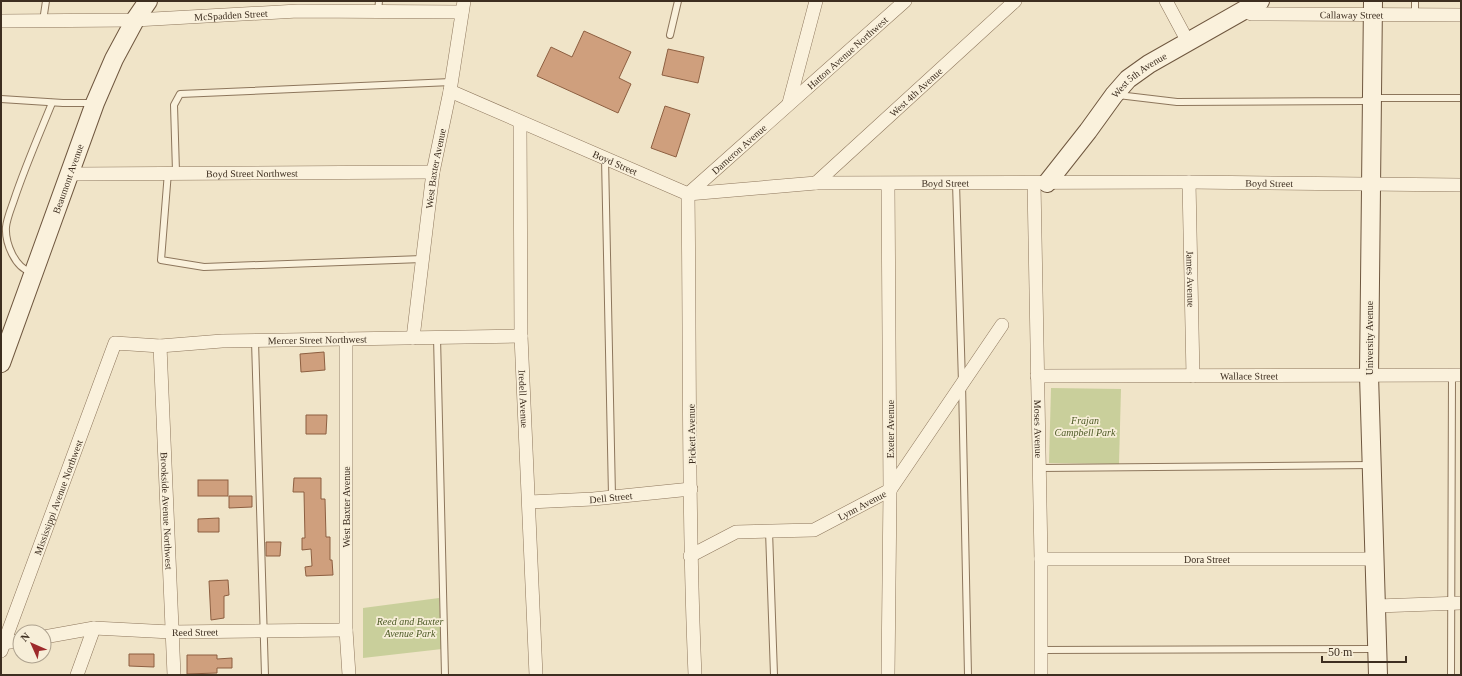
<svg xmlns="http://www.w3.org/2000/svg" width="1462" height="676" viewBox="0 0 1462 676" font-family="Georgia,serif">
<rect width="100%" height="100%" fill="#f0e4c8"/>
<g fill="#c9cf9b">
<path d="M1051,388L1121,389L1119,464L1049,463Z"/>
<path d="M439,598L442,649L363,658V608Z"/>
</g>
<g fill="#cf9f7d" stroke="#8d5f41">
<path d="M584,31L631,52L619,78L631,84L618,113L537,76L551,47L572,57Z"/>
<path d="M668,49L704,57L698,83L662,75Z"/>
<path d="M665,106L690,114L676,157L651,148Z"/>
<path d="M324,352L325,370L301,372L300,354Z"/>
<path d="M306,415H327L326,434H306Z"/>
<path d="M294,478H321V499H325L326,537H330V560H332L333,575L306,576L305,567L312,566L311,549L302,550V538H305L304,492H293Z"/>
<rect x="198" y="480" width="30" height="16"/>
<path d="M229,496H252V507L229,508Z"/>
<path d="M219,518V532H198V519Z"/>
<path d="M266,542H281L280,556H266Z"/>
<path d="M228,580L229,595L224,596V618L211,620L209,581Z"/>
<path d="M129,654H154V667L129,666Z"/>
<path d="M187,655H217V659L232,658V668H217V673L187,674Z"/>
</g>
<g fill="none" stroke-linecap="round" stroke-linejoin="round">
<g stroke="#8d765c" stroke-width="8">
<g id="lane">
<path d="M378,11L379,1"/>
<path d="M1415,15V1"/>
<path d="M43,21L46,1"/>
<path d="M670,35L678,1"/>
<path d="M1118,95L1177,102L1362,101L1380,98H1461"/>
<path d="M1,99L63,103H93"/>
<path d="M605,158L612,496"/>
<path d="M168,172L161,260L204,267L422,259"/>
<path d="M176,172L174,105L180,94L451,82"/>
<path d="M956,183L962,383L968,675"/>
<path d="M31,272C15,268 5,243 6,227C7,218 11,209 14,200C25,167 39,135 52,103"/>
<path d="M437,337L445,675"/>
<path d="M255,341L265,675"/>
<path d="M1040,468L1370,465"/>
<path d="M769,531L774,675"/>
<path d="M1041,650L1375,649"/>
<path d="M1451,675L1452,375"/>
</g>
</g>
<g stroke="#8d765c" stroke-width="14">
<g id="street">
<path d="M1166,1L1188,42"/>
<path id="s1" d="M1243,11L1252,14L1461,15"/>
<path id="s2" d="M1,21L135,20L298,11L462,12"/>
<path id="s3" d="M450,91L688,194L816,183L1189,182L1461,185"/>
<path d="M789,103L816,1"/>
<path id="s4" d="M520,122L521,336L536,675"/>
<path id="s5" d="M71,174L433,172"/>
<path id="s6" d="M1189,182L1193,376"/>
<path id="s7" d="M816,183L1015,1"/>
<path id="s8" d="M1034,183L1041,559V675"/>
<path id="s9" d="M413,338L433,172L450,91L464,1"/>
<path d="M346,339V630L349,675"/>
<path id="s10" d="M160,346L174,675"/>
<path id="s11" d="M1037,376L1461,375"/>
<path id="s12" d="M529,502L593,499L691,489"/>
<path id="s13" d="M690,556L736,532L814,530L890,490L1002,325"/>
<path id="s14" d="M1041,559H1373"/>
<path d="M1377,606L1461,603"/>
<path id="s15" d="M44,637L94,628L171,632L346,630"/>
<path d="M1,643L20,641"/>
<path id="s16" d="M1,651L115,343L160,346L222,341L521,336"/>
<path d="M77,675L94,628"/>
<path id="s17" d="M695,675C688,515 690,354 688,194L905,1"/>
<path d="M888,675L890,490L888,184"/>
</g>
</g>
<g stroke="#6f573f" stroke-width="20">
<g id="secondary">
<path d="M1373,1L1369,375L1378,675"/>
<path id="s18" d="M1047,183L1088,131L1114,95L1128,79L1149,64L1260,1"/>
<path id="s19" d="M1,363L95,103L114,59L135,20L148,1"/>
</g>
</g>
<use href="#lane" stroke="#faf1dc" stroke-width="6"/>
<use href="#street" stroke="#faf1dc" stroke-width="13"/>
<use href="#secondary" stroke="#faf1dc" stroke-width="18"/>
</g>
<g text-anchor="middle" stroke-width="3.5" stroke-linejoin="round" paint-order="stroke">
<g font-size="10" fill="#3d2e20" stroke="#f7eed8">
<text dy="4" stroke="none"><textPath href="#s1" startOffset="109">Callaway Street</textPath></text>
<text dy="4" stroke="none"><textPath href="#s2" startOffset="230">McSpadden Street</textPath></text>
<text dy="4" stroke="none"><textPath href="#s17" startOffset="694">Hatton Avenue Northwest</textPath></text>
<text dy="4" stroke="none"><textPath href="#s18" startOffset="143">West 5th Avenue</textPath></text>
<text dy="4" stroke="none"><textPath href="#s7" startOffset="135">West 4th Avenue</textPath></text>
<text dy="4" stroke="none"><textPath href="#s17" startOffset="549">Dameron Avenue</textPath></text>
<text dy="4" stroke="none"><textPath href="#s3" startOffset="180">Boyd Street</textPath></text>
<text dy="4" stroke="none"><textPath href="#s9" startOffset="171">West Baxter Avenue</textPath></text>
<text dy="4" stroke="none"><textPath href="#s5" startOffset="181">Boyd Street Northwest</textPath></text>
<text dy="4" stroke="none"><textPath href="#s19" startOffset="196">Beaumont Avenue</textPath></text>
<text dy="4" stroke="none"><textPath href="#s3" startOffset="841">Boyd Street</textPath></text>
<text dy="4" stroke="none"><textPath href="#s3" startOffset="517">Boyd Street</textPath></text>
<text dy="4" stroke="none"><textPath href="#s6" startOffset="97">James Avenue</textPath></text>
<text transform="translate(1369 338) rotate(-90)" y="4">University Avenue</text>
<text dy="4" stroke="none"><textPath href="#s16" startOffset="531">Mercer Street Northwest</textPath></text>
<text dy="4" stroke="none"><textPath href="#s11" startOffset="212">Wallace Street</textPath></text>
<text dy="4" stroke="none"><textPath href="#s4" startOffset="277">Iredell Avenue</textPath></text>
<text transform="translate(890 429) rotate(-90)" y="4">Exeter Avenue</text>
<text dy="4" stroke="none"><textPath href="#s8" startOffset="246">Moses Avenue</textPath></text>
<text transform="translate(691 434) rotate(-91)" y="4">Pickett Avenue</text>
<text dy="4" stroke="none"><textPath href="#s12" startOffset="82">Dell Street</textPath></text>
<text dy="4" stroke="none"><textPath href="#s16" startOffset="164">Mississippi Avenue Northwest</textPath></text>
<text dy="4" stroke="none"><textPath href="#s13" startOffset="184">Lynn Avenue</textPath></text>
<text transform="translate(346 507) rotate(-90)" y="4">West Baxter Avenue</text>
<text dy="4" stroke="none"><textPath href="#s10" startOffset="165">Brookside Avenue Northwest</textPath></text>
<text dy="4" stroke="none"><textPath href="#s14" startOffset="166">Dora Street</textPath></text>
<text dy="4" stroke="none"><textPath href="#s15" startOffset="152">Reed Street</textPath></text>
</g>
<g font-size="10" font-style="italic" fill="#4d5a26" stroke="#f7eed8">
<text x="1085" y="424">Frajan<tspan x="1085" dy="12">Campbell Park</tspan></text>
<text x="410" y="625">Reed and Baxter<tspan x="410" dy="12">Avenue Park</tspan></text>
</g>
</g>
<rect width="1462" height="676" fill="none" stroke="#3d2e20" stroke-width="4"/>
<g transform="translate(32 644) rotate(315)"><circle r="19" fill="#f7eed8" stroke="#ada18e"/>
<path d="M0-3L7 15L0 10L-7 15Z" fill="#9e2a2b"/>
<text y="-6" font-size="11" font-weight="bold" text-anchor="middle" fill="#3d2e20">N</text>
</g>
<path d="M1322 656v6h84v-6" fill="none" stroke="#3d2e20" stroke-width="2"/>
<text x="1328" y="656" font-size="12" fill="#3d2e20" stroke="#f7eed8" stroke-width="3" paint-order="stroke">50 m</text>
</svg>
